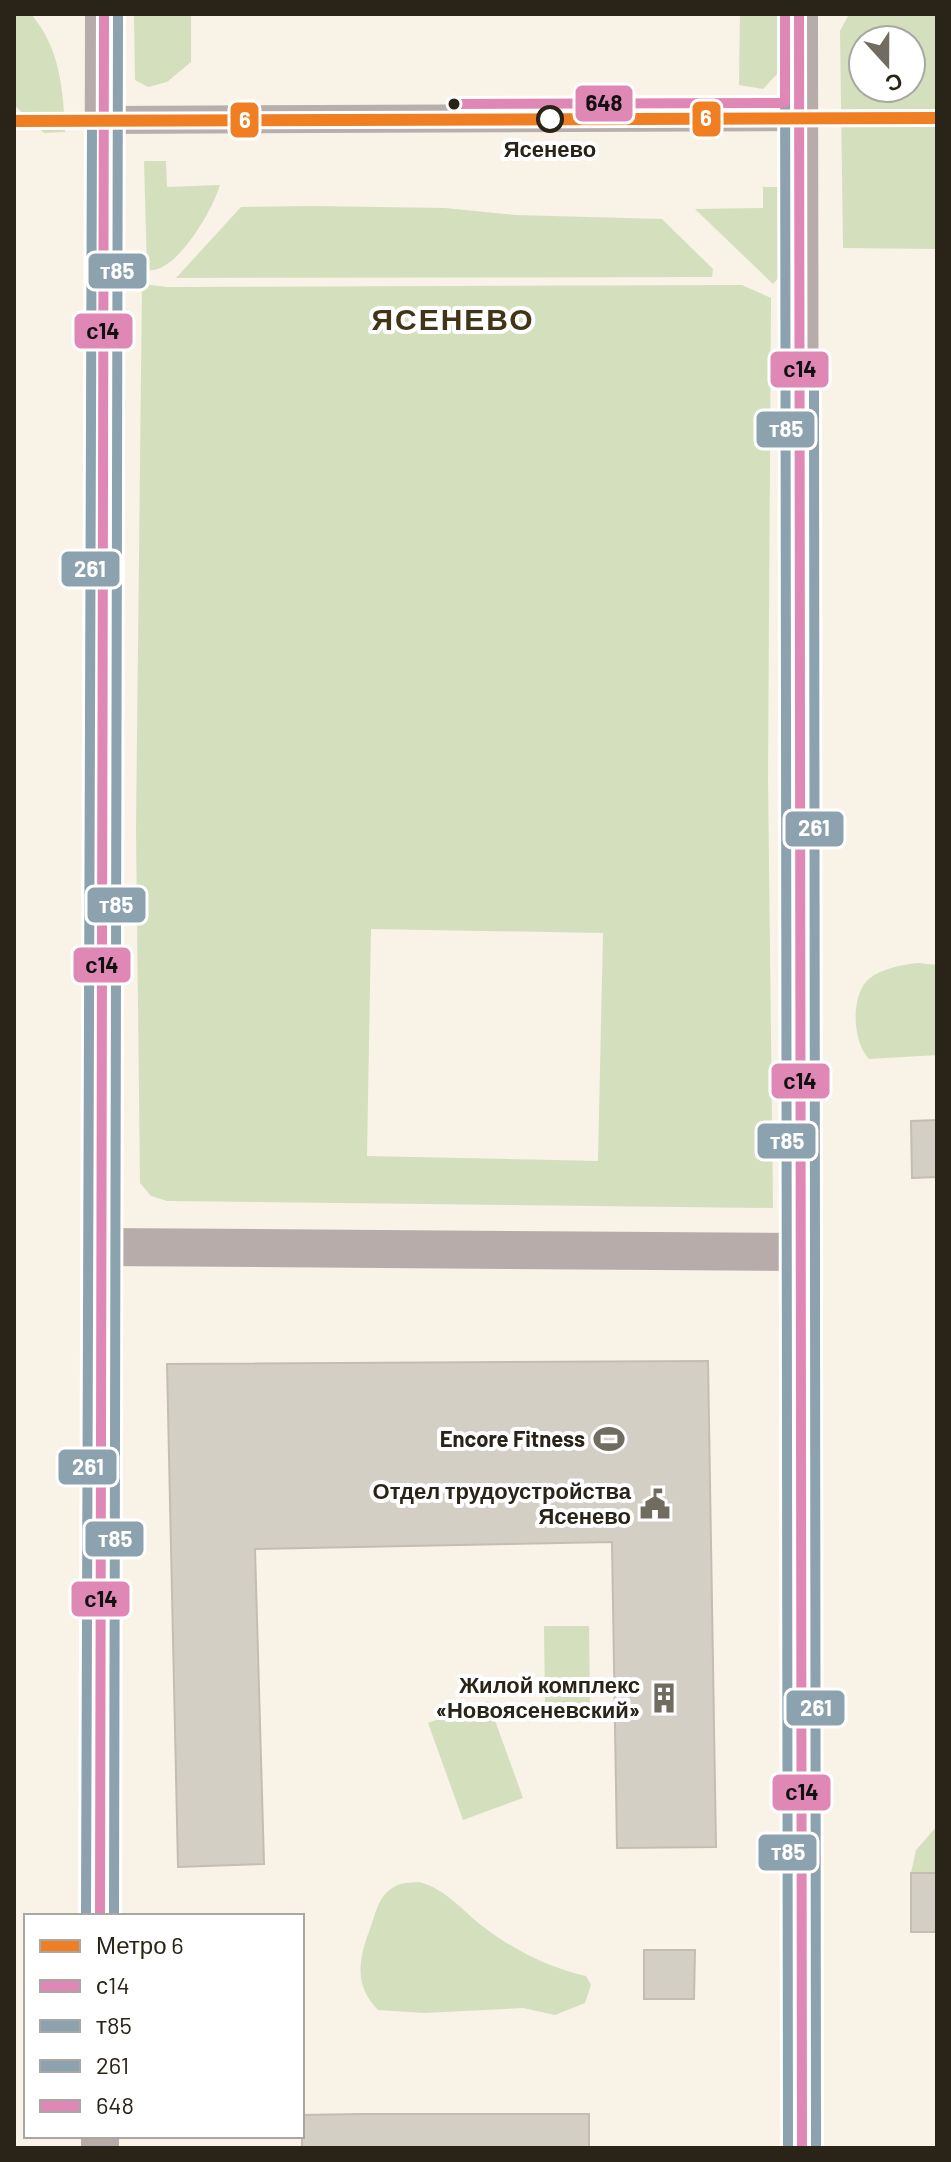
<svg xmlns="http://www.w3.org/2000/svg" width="951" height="2162" viewBox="0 0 951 2162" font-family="Barlow,sans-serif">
<rect width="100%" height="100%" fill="#f8f2e7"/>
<g fill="#d4e0bd" fill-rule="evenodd">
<path d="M14,14H31C60,48 63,89 65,132L44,133L14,105Z"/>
<path d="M134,14H191V62L167,82L148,87L135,80Z"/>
<path d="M740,14H781L779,72L763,89L739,85Z"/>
<path d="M849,14H937V249L843,248L840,31ZM863,40H911V88H863Z"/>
<path d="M144,161H166L167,187L220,185C213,209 176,275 147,270Z"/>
<path d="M763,187H781L783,273L773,284L695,209L763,208Z"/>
<path d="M313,206L445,208L516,215L662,219L713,269L712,277L176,278L241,207Z"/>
<path d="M142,284L167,287L742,285L771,298L768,779L773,1208L167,1201L151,1196L140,1183L136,829ZM371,929L603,933L598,1161L367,1156Z"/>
<path d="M918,963L937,965V1055L869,1059C852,1042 850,993 870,978C883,968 902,965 918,963Z"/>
<path d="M544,1626H589L590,1704H545Z"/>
<path d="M488,1701L523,1798L463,1820L428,1723Z"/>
<path d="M937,1826V1873H911L916,1850Z"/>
<path d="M419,1882C447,1889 463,1912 485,1928C514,1950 550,1968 586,1976L591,1985L585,2003L555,2015L523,2008L424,2013L378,2010C353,1985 359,1958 370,1929C376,1913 378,1896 394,1887C401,1882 411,1883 419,1882Z"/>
</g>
<g fill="#d4cfc4" stroke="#c3bdb2" stroke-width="2">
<path d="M937,1120V1177L912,1178L911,1121Z"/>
<path d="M708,1361L716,1847L617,1848L612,1542L255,1549L264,1864L178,1867L167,1364Z"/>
<rect x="911" y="1873" width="26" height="59"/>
<path d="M644,1950H695L694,1999H644Z"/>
<path d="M361,2114H589V2148H302V2115Z"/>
</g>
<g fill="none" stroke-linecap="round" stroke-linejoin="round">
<path stroke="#b8aeac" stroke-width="28" d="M106,120L799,117"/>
<g stroke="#b7acaa" stroke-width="38">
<path d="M799,14L802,2148"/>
<path d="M102,1247L801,1252"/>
<path d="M100,1916L104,14"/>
<path d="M100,2148V2136"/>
</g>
<g stroke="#fff" stroke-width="16">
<g id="bus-1">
<path d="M799,14L802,2148"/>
<path d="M100,1916L104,14"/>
</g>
</g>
<g stroke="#fff" stroke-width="16">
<g id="bus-2">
<path d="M785,14L788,2148"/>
<path d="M114,1916L118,14"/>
</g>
</g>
<g stroke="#fff" stroke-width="16">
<g id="bus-3">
<path d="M814,389L816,2148"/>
<path d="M86,1916L92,120"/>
</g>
</g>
<g stroke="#fff" stroke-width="16">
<path id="bus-4" d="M454,104L785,103V14"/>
</g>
<use href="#bus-1" stroke="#df88b6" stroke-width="10"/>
<use href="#bus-2" stroke="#8ca2ae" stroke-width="10"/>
<use href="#bus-3" stroke="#8ca2ae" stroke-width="10"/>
<use href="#bus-4" stroke="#df88b6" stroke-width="10"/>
<g stroke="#fff" stroke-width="18">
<path id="metro-1" d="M14,121L937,118"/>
</g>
<use href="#metro-1" stroke="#f07e23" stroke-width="12"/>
</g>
<defs>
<g id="stadium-bare" transform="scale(2.4)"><path d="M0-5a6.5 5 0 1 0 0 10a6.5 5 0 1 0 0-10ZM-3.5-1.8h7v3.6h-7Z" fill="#716c60" stroke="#fff" stroke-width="2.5" paint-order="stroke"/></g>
<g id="civic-bare" transform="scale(2.4)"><path d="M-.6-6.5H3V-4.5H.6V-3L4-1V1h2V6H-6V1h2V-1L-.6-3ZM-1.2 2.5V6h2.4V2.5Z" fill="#716c60" stroke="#fff" stroke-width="2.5" paint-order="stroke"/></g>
<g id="building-bare" transform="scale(2.4)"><path d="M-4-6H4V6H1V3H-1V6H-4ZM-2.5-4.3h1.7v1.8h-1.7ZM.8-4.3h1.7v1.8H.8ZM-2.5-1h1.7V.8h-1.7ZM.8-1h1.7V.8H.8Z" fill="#716c60" stroke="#fff" stroke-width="2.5" paint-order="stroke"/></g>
</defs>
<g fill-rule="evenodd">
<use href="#stadium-bare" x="609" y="1439"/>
<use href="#civic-bare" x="655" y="1504"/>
<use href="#building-bare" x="664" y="1698"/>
</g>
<circle fill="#292417" stroke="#fff" stroke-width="3" cx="454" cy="104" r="7"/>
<circle fill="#fff" stroke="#292417" stroke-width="4" cx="550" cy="119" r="12"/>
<g text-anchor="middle" stroke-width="8" stroke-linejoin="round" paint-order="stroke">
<g font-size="22" font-weight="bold" fill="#292417" stroke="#fff">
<text x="550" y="157">Ясенево</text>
</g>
<g font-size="22" font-weight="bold" fill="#292417" stroke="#fff" text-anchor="end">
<text x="585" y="1447">Encore Fitness</text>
<text x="631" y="1499">Отдел трудоустройства<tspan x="631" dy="25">Ясенево</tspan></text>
<text x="640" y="1693">Жилой комплекс<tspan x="640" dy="25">«Новоясеневский»</tspan></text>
</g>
<g font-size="30" font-weight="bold" letter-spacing="2" fill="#403519" stroke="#fff">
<text x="453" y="330">ЯСЕНЕВО</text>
</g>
</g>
<g stroke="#fff" stroke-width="3">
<rect x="574" y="84" width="60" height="39" rx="8" fill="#df88b6"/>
<rect x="691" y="100" width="31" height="38" rx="8" fill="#f07e23"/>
<rect x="229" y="101" width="31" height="38" rx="8" fill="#f07e23"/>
<rect x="87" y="252" width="61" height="38" rx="8" fill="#8ca2ae"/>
<rect x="73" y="312" width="61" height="38" rx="8" fill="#df88b6"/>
<rect x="769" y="350" width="61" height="39" rx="8" fill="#df88b6"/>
<rect x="755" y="410" width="61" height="39" rx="8" fill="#8ca2ae"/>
<rect x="60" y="550" width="61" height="38" rx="8" fill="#8ca2ae"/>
<rect x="784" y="810" width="61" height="38" rx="8" fill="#8ca2ae"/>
<rect x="86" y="886" width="61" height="38" rx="8" fill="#8ca2ae"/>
<rect x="72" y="946" width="60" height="38" rx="8" fill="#df88b6"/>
<rect x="770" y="1062" width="61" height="38" rx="8" fill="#df88b6"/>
<rect x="756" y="1122" width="61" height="38" rx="8" fill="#8ca2ae"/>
<rect x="57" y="1448" width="61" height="38" rx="8" fill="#8ca2ae"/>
<rect x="84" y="1520" width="61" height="38" rx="8" fill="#8ca2ae"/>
<rect x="70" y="1580" width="61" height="38" rx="8" fill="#df88b6"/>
<rect x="785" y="1689" width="61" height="38" rx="8" fill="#8ca2ae"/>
<rect x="771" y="1773" width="61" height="39" rx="8" fill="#df88b6"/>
<rect x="757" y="1833" width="61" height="39" rx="8" fill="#8ca2ae"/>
</g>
<g font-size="22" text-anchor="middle" font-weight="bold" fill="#fff">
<text x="706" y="126">6</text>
<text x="245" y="128">6</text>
<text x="117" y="279">т85</text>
<text x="786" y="437">т85</text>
<text x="90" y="577">261</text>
<text x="814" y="836">261</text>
<text x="116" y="913">т85</text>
<text x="787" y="1149">т85</text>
<text x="88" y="1475">261</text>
<text x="115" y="1547">т85</text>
<text x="816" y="1716">261</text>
<text x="788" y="1860">т85</text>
</g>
<g font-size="22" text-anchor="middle" font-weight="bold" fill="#111">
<text x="604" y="111">648</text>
<text x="103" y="339">с14</text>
<text x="800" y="377">с14</text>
<text x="102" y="973">с14</text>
<text x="800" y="1089">с14</text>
<text x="101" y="1607">с14</text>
<text x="802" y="1800">с14</text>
</g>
<rect width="951" height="2162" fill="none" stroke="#292417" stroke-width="32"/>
<rect x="24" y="1914" width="280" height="224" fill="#ffffff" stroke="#a9a7a2" stroke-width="2"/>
<rect x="40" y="1940" width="40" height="12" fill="#f07e23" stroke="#a9a7a2" stroke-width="2"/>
<text x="96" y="1954" font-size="24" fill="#292417">Метро 6</text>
<rect x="40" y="1980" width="40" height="12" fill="#df88b6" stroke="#a9a7a2" stroke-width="2"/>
<text x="96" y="1994" font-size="24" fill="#292417">с14</text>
<rect x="40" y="2020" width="40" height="12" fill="#8ca2ae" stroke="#a9a7a2" stroke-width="2"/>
<text x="96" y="2034" font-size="24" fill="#292417">т85</text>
<rect x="40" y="2060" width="40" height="12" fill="#8ca2ae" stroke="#a9a7a2" stroke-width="2"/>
<text x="96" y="2074" font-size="24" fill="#292417">261</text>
<rect x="40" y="2100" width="40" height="12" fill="#df88b6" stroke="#a9a7a2" stroke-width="2"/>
<text x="96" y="2114" font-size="24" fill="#292417">648</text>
<g transform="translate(887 64) rotate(159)"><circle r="38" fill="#ffffff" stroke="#a9a7a2" stroke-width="2"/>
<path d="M0-6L14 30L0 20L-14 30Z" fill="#716c60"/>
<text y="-12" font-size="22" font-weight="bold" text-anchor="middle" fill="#292417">С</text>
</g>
</svg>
